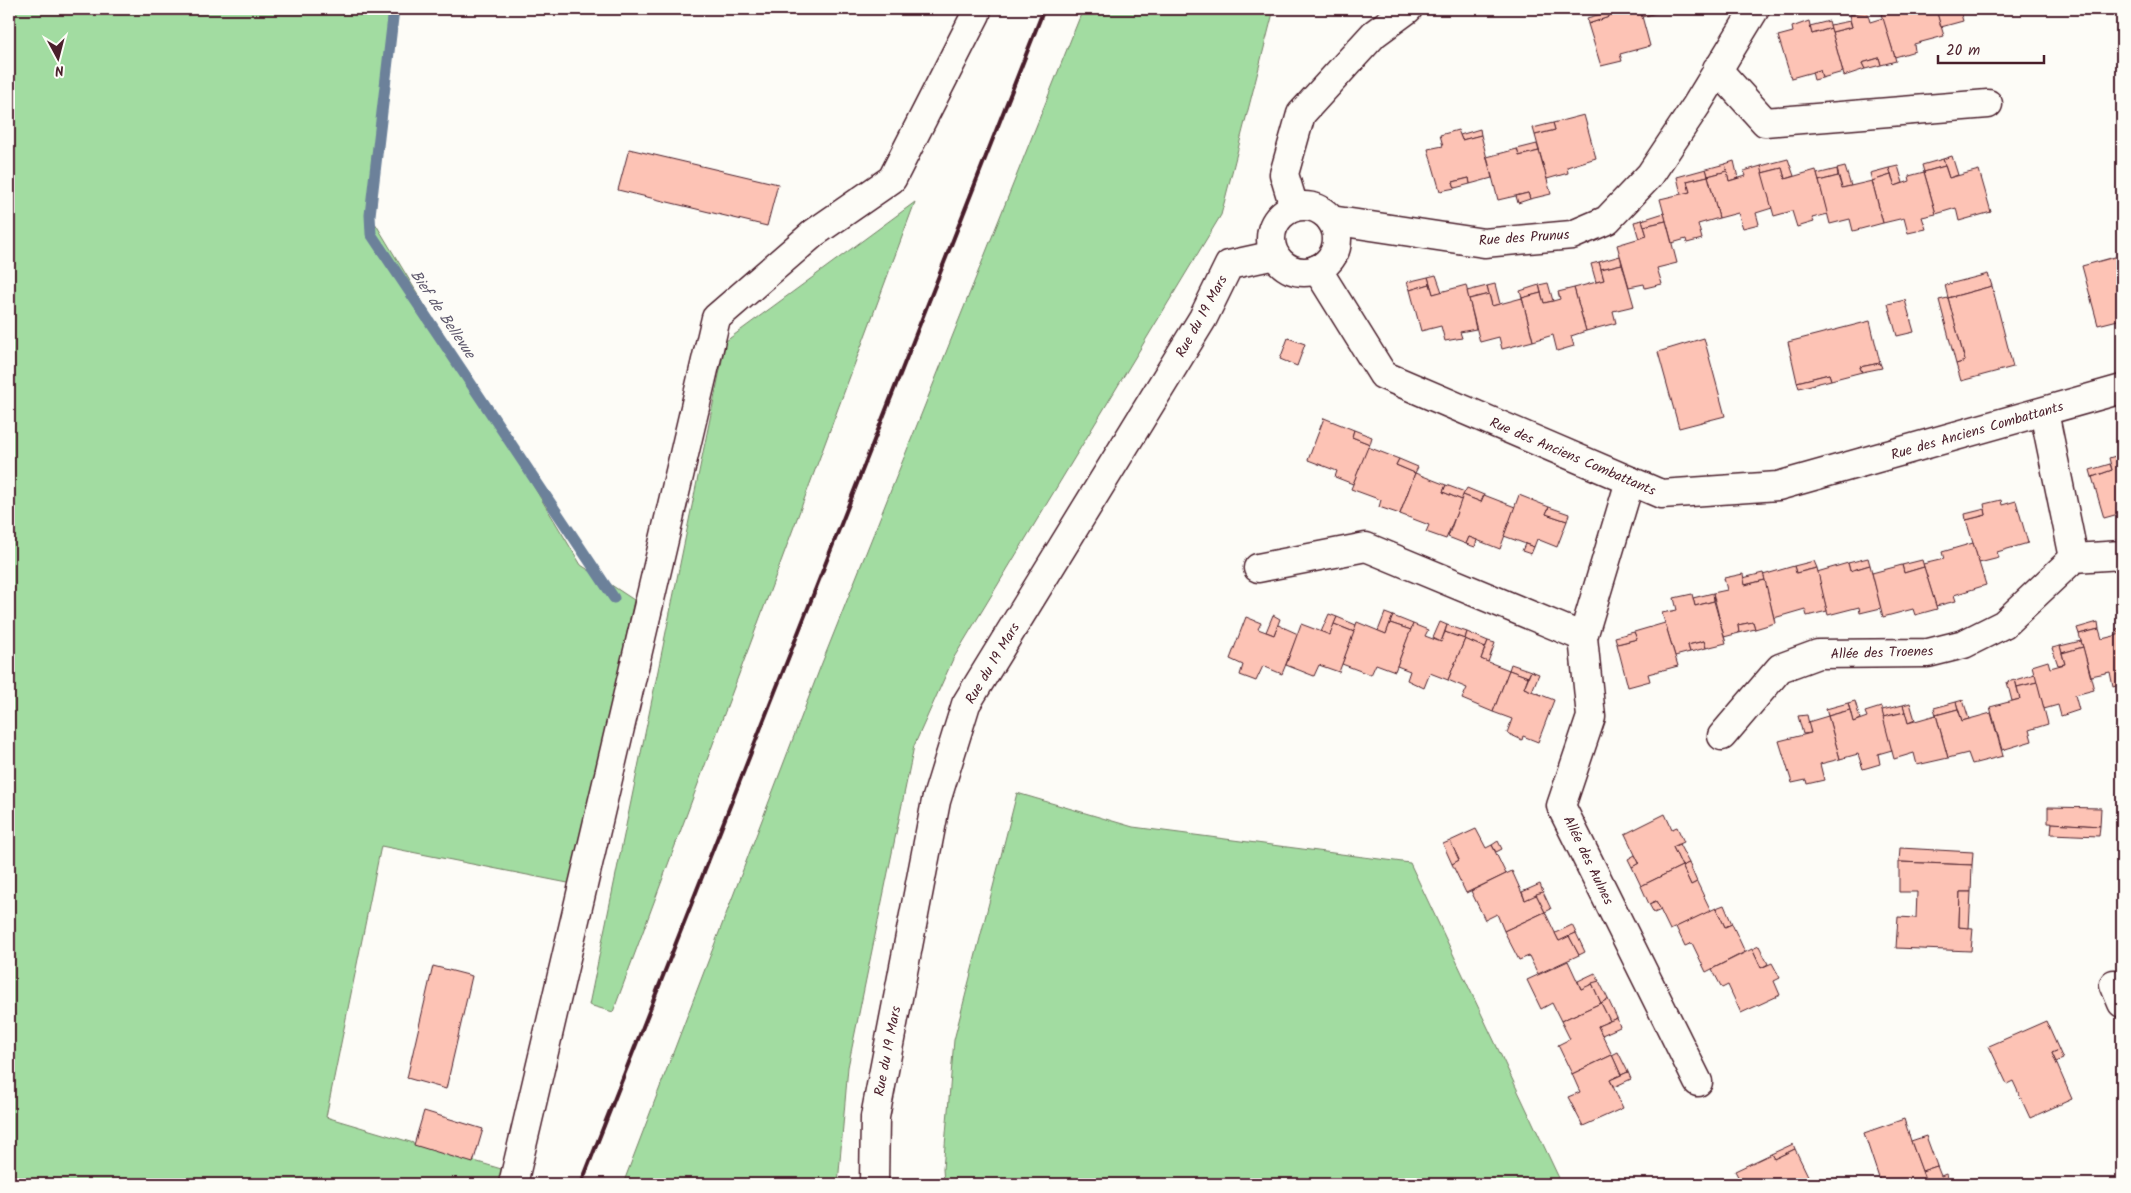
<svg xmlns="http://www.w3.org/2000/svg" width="2131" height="1193" viewBox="0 0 2131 1193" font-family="Kalam,sans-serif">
<rect width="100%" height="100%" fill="#fdfcf7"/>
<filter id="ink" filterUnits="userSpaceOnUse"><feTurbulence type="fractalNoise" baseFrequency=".02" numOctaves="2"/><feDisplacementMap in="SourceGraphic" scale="10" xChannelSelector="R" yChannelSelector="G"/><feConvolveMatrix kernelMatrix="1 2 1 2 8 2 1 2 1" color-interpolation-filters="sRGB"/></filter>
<g filter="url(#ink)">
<g fill="#a2dca1" stroke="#767e66">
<path d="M9,9H391L372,218L581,565L634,600L573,884L381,846L326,1117L508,1171L503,1184H9Z"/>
<path d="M1083,9H1274L1221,215L953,659L914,746L848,1067L838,1184H623L820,668Z"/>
<path d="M915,202L613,1012L589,1005L726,341Z"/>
<path d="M1017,793L1133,827L1410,863L1559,1178L1549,1184H944L943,1169L954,1040Z"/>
</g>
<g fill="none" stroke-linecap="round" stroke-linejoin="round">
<path stroke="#6c819a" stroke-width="11" d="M394,9L370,215L371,234L614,598"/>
</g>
<g fill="#fdc3b5" stroke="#4a1f2b">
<path d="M1607,9H1640L1650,46L1620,54L1622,61L1601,66L1588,24L1609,17Z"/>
<path d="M1640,9H1662L1663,11L1642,17Z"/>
<path d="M1902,9H1936L1944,36L1914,44L1915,51L1895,57L1881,14Z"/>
<path d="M1936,9H1981L1961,14L1963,21L1941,27Z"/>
<path d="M1867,11L1870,22L1883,18L1896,61L1881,65L1879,58L1862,63L1865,69L1844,76L1832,32L1852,27L1849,15Z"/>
<path d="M1608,12L1609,17L1588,24L1587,18Z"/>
<path d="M1809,21L1812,34L1831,28L1843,72L1822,78L1820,70L1791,78L1778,36L1793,32L1792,27Z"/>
<path d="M1829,21L1831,28L1812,34L1810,26Z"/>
<path d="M1850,21L1852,27L1832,32L1830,25Z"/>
<path d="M1879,58L1881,65L1865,69L1862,63Z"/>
<path d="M1820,70L1822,78L1814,80L1812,72Z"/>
<path d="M1584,115L1596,158L1567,167L1568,173L1547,179L1535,135L1555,130L1553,123Z"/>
<path d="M1553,123L1555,130L1535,135L1533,128Z"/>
<path d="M1480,129L1481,135L1462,140L1460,135Z"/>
<path d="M1458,130L1462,140L1481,135L1492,178L1470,184L1469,178L1453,182L1455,188L1440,191L1428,149L1443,146L1440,135Z"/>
<path d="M1537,144L1539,151L1519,156L1517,149Z"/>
<path d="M629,149L778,184L767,226L618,190Z"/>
<path d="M1517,149L1519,156L1539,151L1551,194L1530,199L1528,193L1498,200L1487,157Z"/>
<path d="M1952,156L1958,175L1949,178L1943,159Z"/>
<path d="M1788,159L1794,176L1785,179L1782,168L1762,173L1761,166Z"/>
<path d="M1943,159L1945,166L1924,172L1922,165Z"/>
<path d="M1734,161L1738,178L1729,181L1725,164Z"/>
<path d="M1725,164L1727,171L1708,176L1706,169Z"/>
<path d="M1761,166L1772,208L1756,213L1759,224L1743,228L1738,213L1719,218L1708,176L1727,171L1729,181L1746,176L1744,171Z"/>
<path d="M1898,166L1903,183L1895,186L1889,168Z"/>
<path d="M1945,166L1949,178L1979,170L1991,212L1959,221L1956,208L1936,214L1924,172Z"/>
<path d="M1845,167L1851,186L1842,188L1837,169Z"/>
<path d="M1782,168L1785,179L1816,170L1828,214L1812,218L1814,222L1797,227L1792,211L1774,216L1762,173Z"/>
<path d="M1889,168L1891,175L1872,181L1870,173Z"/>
<path d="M1706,169L1708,176L1687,181L1690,192L1681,194L1677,177Z"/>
<path d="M1837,169L1838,176L1819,181L1817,174Z"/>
<path d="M1924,172L1936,214L1922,217L1926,229L1908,233L1904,218L1883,223L1872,181L1891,175L1895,186L1910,181L1909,176Z"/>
<path d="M1708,176L1719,218L1698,224L1702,239L1687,243L1686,239L1672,243L1660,199L1690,192L1687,181Z"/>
<path d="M1838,176L1842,188L1872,181L1883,223L1853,231L1850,219L1830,224L1819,181Z"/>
<path d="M1469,178L1470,184L1455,188L1453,182Z"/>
<path d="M1528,193L1530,199L1518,203L1516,196Z"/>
<path d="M1664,213L1666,221L1644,226L1642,220Z"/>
<path d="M1642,220L1647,236L1639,239L1634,222Z"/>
<path d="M1666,221L1677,263L1657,268L1662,284L1645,288L1644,284L1629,287L1617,245L1647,236L1644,226Z"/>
<path d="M2122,255V319L2098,325L2082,266Z"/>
<path d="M1620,256L1622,264L1601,269L1599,262Z"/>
<path d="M1599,262L1604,280L1596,282L1591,264Z"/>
<path d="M1622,264L1634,306L1613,311L1616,323L1586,331L1574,288L1604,280L1601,269Z"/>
<path d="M1988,274L1992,286L1948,298L1945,285Z"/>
<path d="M1436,275L1442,292L1433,294L1428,277Z"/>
<path d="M1428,277L1430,284L1410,290L1407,282Z"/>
<path d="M1548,283L1553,301L1544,303L1539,285Z"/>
<path d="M1430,284L1433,294L1466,285L1476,329L1460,332L1462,338L1445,341L1441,326L1421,331L1410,290Z"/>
<path d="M1495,284L1500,304L1492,306L1487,286Z"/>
<path d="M1539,285L1541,293L1522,298L1520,291Z"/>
<path d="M1487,286L1489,294L1469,299L1467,291Z"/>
<path d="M1992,286L2013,367L1961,381L1956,364L1965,361L1948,298Z"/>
<path d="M1574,288L1586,331L1571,336L1574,346L1557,351L1553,335L1533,341L1522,298L1541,293L1544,303L1553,301L1560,299L1558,292Z"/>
<path d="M1489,294L1492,306L1522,298L1533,341L1502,349L1499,337L1480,342L1469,299Z"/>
<path d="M1948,298L1965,361L1956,364L1939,300Z"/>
<path d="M1905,300L1914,332L1897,336L1888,304Z"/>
<path d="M1870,321L1880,363L1860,367L1862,372L1831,380L1829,374L1797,382L1788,342Z"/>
<path d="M1288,338L1305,344L1297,366L1280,359Z"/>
<path d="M1704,338L1725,416L1679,428L1658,352Z"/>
<path d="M1880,363L1882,368L1862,372L1860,367Z"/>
<path d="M1829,374L1831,380L1799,388L1797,382Z"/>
<path d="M1324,418L1354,430L1352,437L1370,444L1353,484L1335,477L1337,471L1308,460Z"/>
<path d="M1354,430L1372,437L1370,444L1352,437Z"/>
<path d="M1368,447L1399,459L1396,465L1415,473L1400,514L1379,507L1381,500L1351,489Z"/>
<path d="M2122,454V513L2104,518L2092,477L2112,470L2109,458Z"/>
<path d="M1399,459L1418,467L1415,473L1396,465Z"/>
<path d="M2110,464L2112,470L2092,477L2090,470Z"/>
<path d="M1415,473L1446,485L1443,492L1462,500L1446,539L1426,532L1429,525L1400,514Z"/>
<path d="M1446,485L1465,492L1462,500L1443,492Z"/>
<path d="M1467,488L1484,495L1481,502L1463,495Z"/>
<path d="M1463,495L1481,502L1484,495L1515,507L1500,549L1469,537L1466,544L1448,537Z"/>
<path d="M1519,495L1549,507L1546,514L1567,521L1557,547L1537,539L1534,547L1504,536Z"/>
<path d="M2001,500L2002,505L2016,501L2028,543L1997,552L1999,558L1979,563L1966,520L1986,515L1984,504Z"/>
<path d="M1549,507L1569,514L1567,521L1546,514Z"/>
<path d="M1985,509L1986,515L1966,520L1965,514Z"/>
<path d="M1469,537L1477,540L1475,547L1466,544Z"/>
<path d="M1973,543L1986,585L1954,595L1956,601L1936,606L1923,564L1944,559L1942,552Z"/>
<path d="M1525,544L1534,547L1531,554L1522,551Z"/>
<path d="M1868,558L1870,565L1850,571L1848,563Z"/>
<path d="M1922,560L1924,567L1904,573L1902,565Z"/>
<path d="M1814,561L1817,568L1796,573L1794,566Z"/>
<path d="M1848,563L1850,571L1870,565L1881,608L1860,613L1859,607L1828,615L1817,572Z"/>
<path d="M1902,565L1904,573L1924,567L1937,609L1915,615L1913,609L1883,617L1872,573Z"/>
<path d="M1794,566L1796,573L1817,568L1827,611L1807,616L1805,609L1774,618L1763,575Z"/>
<path d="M1763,573L1765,580L1745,585L1743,578Z"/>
<path d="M1743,574L1745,585L1765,580L1775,623L1755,629L1753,622L1738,625L1739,633L1724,637L1713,593L1727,590L1724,578Z"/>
<path d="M1713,593L1714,601L1695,606L1693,598Z"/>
<path d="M1692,594L1695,606L1714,601L1726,643L1706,648L1704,641L1688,645L1690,652L1675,656L1662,613L1677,610L1674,598Z"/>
<path d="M1385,613L1393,616L1386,634L1378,631Z"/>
<path d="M1329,614L1337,617L1330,635L1321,632Z"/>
<path d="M1273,615L1280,619L1274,635L1266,632Z"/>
<path d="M1393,616L1413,624L1411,630L1390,623Z"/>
<path d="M1246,617L1261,623L1258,629L1274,635L1278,625L1298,634L1282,674L1263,666L1256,681L1240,675L1243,665L1230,659Z"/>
<path d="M1337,617L1356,625L1354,632L1334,624Z"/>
<path d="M1357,622L1386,634L1390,623L1411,630L1395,671L1376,664L1371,675L1342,664Z"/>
<path d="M1440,622L1447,625L1441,642L1433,638Z"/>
<path d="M1753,622L1755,629L1739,633L1738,625Z"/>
<path d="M2098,622L2099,629L2079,634L2077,628Z"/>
<path d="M1665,623L1678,666L1648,674L1650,681L1628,687L1617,644L1637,639L1634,632Z"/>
<path d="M1301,624L1330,635L1334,624L1354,632L1339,672L1319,665L1314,676L1286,665Z"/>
<path d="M1413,624L1428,630L1425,636L1441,642L1445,632L1465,639L1448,680L1430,673L1424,688L1407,680L1410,671L1397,666Z"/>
<path d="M1447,625L1467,632L1465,639L1445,632Z"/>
<path d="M2122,628V684L2113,687L2110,672L2091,676L2079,634L2099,629L2102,639L2118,635L2116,629Z"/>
<path d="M1467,632L1488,641L1485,648L1465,639Z"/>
<path d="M1634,632L1637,639L1617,644L1615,637Z"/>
<path d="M1465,639L1485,648L1481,659L1509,670L1493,712L1462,699L1467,688L1448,680Z"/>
<path d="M1488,641L1495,643L1488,662L1481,659Z"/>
<path d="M1704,641L1706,648L1690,652L1688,645Z"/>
<path d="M2081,641L2083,647L2062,653L2060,646Z"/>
<path d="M2060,646L2065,664L2058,665L2052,648Z"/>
<path d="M2083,647L2094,690L2075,695L2079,710L2061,716L2058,705L2044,709L2032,666L2048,661L2050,668L2065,664L2062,653Z"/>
<path d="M1511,664L1531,671L1528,677L1509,670Z"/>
<path d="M1509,670L1528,677L1524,688L1554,700L1538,742L1523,736L1522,740L1507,733L1512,719L1493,712Z"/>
<path d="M1531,671L1539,674L1532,691L1524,688Z"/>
<path d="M2035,674L2037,682L2017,687L2015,680Z"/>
<path d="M2015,680L2020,699L2012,701L2007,682Z"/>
<path d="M2037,682L2048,724L2029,730L2032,741L2002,750L1990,707L2020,699L2017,687Z"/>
<path d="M1963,700L1969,719L1962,721L1956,702Z"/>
<path d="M1855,701L1860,719L1853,722L1848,703Z"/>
<path d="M1956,702L1958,709L1936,715L1934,708Z"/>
<path d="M1848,703L1850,710L1828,716L1826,709Z"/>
<path d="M1910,703L1915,720L1908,723L1903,705Z"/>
<path d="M1903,705L1905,712L1883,717L1882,710Z"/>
<path d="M1881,707L1892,750L1878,754L1880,764L1863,769L1858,754L1840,759L1828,716L1850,710L1853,722L1867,717L1865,712Z"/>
<path d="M1958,709L1962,721L1991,713L2003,756L1972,764L1968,753L1948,758L1936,715Z"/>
<path d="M1905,712L1908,723L1936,715L1948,758L1917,765L1914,753L1894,759L1883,717Z"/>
<path d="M1807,715L1811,733L1803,734L1798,716Z"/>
<path d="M1828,716L1840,759L1820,764L1824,780L1807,784L1806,780L1792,783L1779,741L1811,733L1808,722Z"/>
<path d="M2048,807L2101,808L2100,826L2048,823Z"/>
<path d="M1665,814L1672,829L1677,827L1684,842L1673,847L1682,866L1641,886L1632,867L1639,863L1625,834Z"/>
<path d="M2052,823L2100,826L2099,836L2051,834Z"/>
<path d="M1476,829L1486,848L1492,845L1506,874L1466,893L1452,864L1459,860L1450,841Z"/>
<path d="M1450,841L1459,860L1452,864L1443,844Z"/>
<path d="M1498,841L1502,849L1496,852L1492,845Z"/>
<path d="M1679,844L1689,863L1682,866L1673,847Z"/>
<path d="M1900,848L1973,852L1972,865L1899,862Z"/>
<path d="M1635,855L1639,863L1632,867L1628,859Z"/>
<path d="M1899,862L1972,865L1971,892H1960L1959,927L1973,928L1971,951L1896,948L1898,917L1916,918L1917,892H1899Z"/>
<path d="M1689,863L1697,882L1691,885L1682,866Z"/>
<path d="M1682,866L1691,885L1697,882L1711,911L1670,930L1656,901L1649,904L1641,886Z"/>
<path d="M1512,871L1525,900L1536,894L1545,912L1504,931L1497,914L1485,920L1471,891Z"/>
<path d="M1540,884L1543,892L1525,900L1522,892Z"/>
<path d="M1543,892L1551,909L1545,912L1536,894Z"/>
<path d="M1960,892H1971L1969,928L1959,927Z"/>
<path d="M1656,901L1661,910L1654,913L1649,904Z"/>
<path d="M1724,905L1732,924L1725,927L1716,908Z"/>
<path d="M1716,908L1725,927L1732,924L1745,952L1706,972L1692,943L1685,946L1676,927Z"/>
<path d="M1545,912L1559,941L1569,936L1579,955L1538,974L1529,956L1519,960L1504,931Z"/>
<path d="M1572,925L1576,933L1559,941L1555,933Z"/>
<path d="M1576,933L1585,952L1579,955L1569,936Z"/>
<path d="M1759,946L1768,964L1761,968L1752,949Z"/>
<path d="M1752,949L1761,968L1772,963L1780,978L1774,981L1780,995L1741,1013L1728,985L1722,988L1712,969Z"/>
<path d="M1568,961L1581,989L1592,983L1601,1003L1561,1021L1552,1003L1541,1009L1527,980Z"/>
<path d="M433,966L472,976L446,1089L407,1078Z"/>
<path d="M1595,973L1599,981L1581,989L1578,981Z"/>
<path d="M1599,981L1608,999L1601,1003L1592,983Z"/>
<path d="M1608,999L1617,1018L1610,1021L1601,1003Z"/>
<path d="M1601,1003L1610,1021L1598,1026L1612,1055L1572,1074L1558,1045L1570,1039L1561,1021Z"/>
<path d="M1617,1018L1620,1027L1602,1035L1598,1026Z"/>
<path d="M2046,1021L2059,1050L2052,1053L2072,1099L2030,1118L2013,1081L2007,1084L1989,1046Z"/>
<path d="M2059,1050L2063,1059L2056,1062L2052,1053Z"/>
<path d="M1618,1052L1628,1072L1621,1075L1612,1055Z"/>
<path d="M1612,1055L1621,1075L1610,1080L1623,1108L1583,1126L1568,1097L1580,1092L1572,1074Z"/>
<path d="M1628,1072L1631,1079L1614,1087L1610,1080Z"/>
<path d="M424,1111L483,1129L473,1163L414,1145Z"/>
<path d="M1904,1119L1911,1141L1927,1184H1881L1864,1133Z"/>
<path d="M1926,1136L1937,1166L1922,1171L1911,1141Z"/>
<path d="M1793,1144L1795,1149L1774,1159L1771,1154Z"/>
<path d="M1795,1149L1812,1184H1742L1735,1171L1771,1154L1774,1159Z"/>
<path d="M1937,1166L1941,1176L1946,1174L1949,1184H1927L1922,1171Z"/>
</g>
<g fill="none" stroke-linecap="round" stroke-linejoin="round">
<g stroke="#4a1f2b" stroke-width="31">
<g id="minor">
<path d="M1717,69L1765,122L1988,104"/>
<circle cx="1304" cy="239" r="33"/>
<path d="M1294,207L1284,174L1301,114L1374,34L1408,9"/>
<path d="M1331,220L1484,243L1572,235L1607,220L1650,175L1696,106L1755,9"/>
<path d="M1317,269L1383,375L1661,494L1778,486L2122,389"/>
<path d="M2044,412L2074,558L2122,555"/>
<path d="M1630,481L1583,637L1591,717L1561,806L1698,1082"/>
<path d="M1258,568L1366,547L1583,637"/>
<path d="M1722,736L1780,668L1818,654L1928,653L1964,644L2004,624L2074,558"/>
<path d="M2114,984L2122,1003"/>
<path d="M513,1184L716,318L814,233L892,179L976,14L977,9"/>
<path d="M874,1184L875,1117L936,801L966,704L1203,318L1229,265L1275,255"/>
</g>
</g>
<use href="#minor" stroke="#fdfcf7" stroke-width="28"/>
<path stroke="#4a1f2b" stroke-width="4" d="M581,1184L1044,9"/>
</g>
</g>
<g text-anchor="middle" stroke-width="4" stroke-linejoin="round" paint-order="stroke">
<g font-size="14" fill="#4a1f2b" stroke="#fdfcf7">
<text transform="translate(1524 237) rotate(-4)" y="5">Rue des Prunus</text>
<text transform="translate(1201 316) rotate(-61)" y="5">Rue du 19 Mars</text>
<text transform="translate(1977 430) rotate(-16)" y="5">Rue des Anciens Combattants</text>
<text transform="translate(1573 456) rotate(23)" y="5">Rue des Anciens Combattants</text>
<text transform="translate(1882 652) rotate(-2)" y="5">Allée des Troenes</text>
<text transform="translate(992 663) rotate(-59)" y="5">Rue du 19 Mars</text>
<text transform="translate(1589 860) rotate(64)" y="5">Allée des Aulnes</text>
<text transform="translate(887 1051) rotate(-79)" y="5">Rue du 19 Mars</text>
</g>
<g font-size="15" font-style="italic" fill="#5e586c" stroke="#fdfcf7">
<text transform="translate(443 314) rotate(56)" y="5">Bief de Bellevue</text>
</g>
</g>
<rect width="2131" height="1193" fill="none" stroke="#fdfcf7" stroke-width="30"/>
<rect x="15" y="15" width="2101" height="1163" fill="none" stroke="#4a1f2b" stroke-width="2" filter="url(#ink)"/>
<g transform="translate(58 58) rotate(173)" stroke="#fdfcf7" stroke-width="4" paint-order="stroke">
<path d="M0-4L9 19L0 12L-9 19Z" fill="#4a1f2b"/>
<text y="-8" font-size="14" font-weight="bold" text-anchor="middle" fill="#4a1f2b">N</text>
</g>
<path d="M1938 55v8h106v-8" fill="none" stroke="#4a1f2b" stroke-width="2.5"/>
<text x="1946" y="55" font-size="15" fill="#4a1f2b" stroke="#fdfcf7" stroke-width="4" paint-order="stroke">20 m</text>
</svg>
